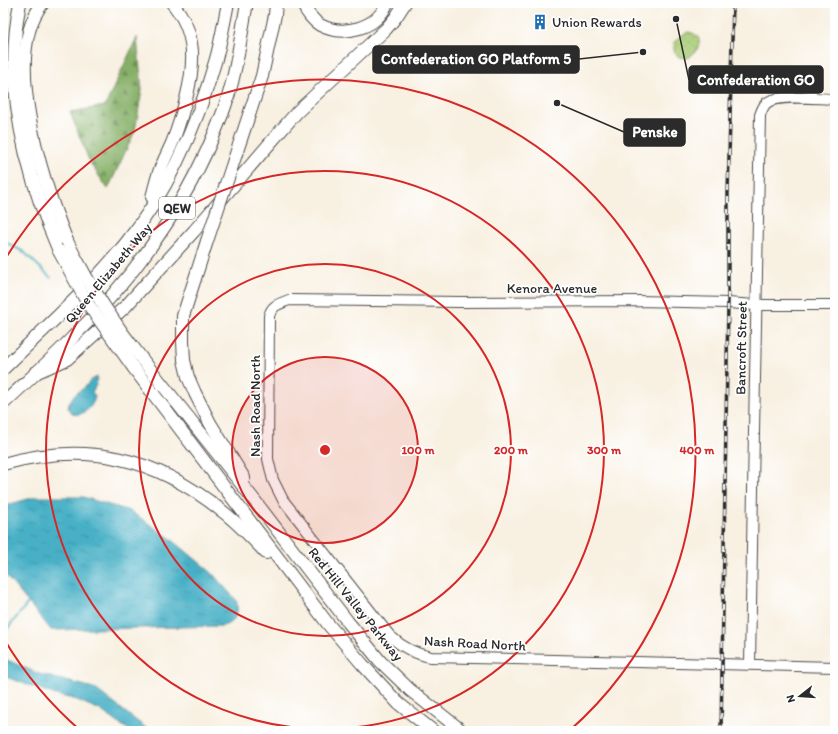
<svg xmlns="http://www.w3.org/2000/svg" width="838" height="734" viewBox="0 0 838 734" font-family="Itim,sans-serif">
<defs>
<pattern id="grass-dots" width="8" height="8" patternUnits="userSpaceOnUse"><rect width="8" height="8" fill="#a9cd77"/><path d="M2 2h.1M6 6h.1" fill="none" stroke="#92b067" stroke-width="1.8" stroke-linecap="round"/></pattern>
<pattern id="forest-firs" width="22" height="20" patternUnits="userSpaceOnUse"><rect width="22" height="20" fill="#86b068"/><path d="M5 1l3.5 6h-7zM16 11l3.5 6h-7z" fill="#6e8f56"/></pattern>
<pattern id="water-ripples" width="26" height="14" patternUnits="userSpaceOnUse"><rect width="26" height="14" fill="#47b0c6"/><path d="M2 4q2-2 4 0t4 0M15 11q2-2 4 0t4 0" fill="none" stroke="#3b8fa1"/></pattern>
</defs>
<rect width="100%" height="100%" fill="#fff"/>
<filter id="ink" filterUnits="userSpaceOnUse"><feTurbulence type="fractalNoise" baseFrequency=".025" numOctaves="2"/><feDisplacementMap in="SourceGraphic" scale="8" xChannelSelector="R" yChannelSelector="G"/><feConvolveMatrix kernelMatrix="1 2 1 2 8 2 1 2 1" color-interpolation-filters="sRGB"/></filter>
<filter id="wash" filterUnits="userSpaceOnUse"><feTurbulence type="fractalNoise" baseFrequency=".012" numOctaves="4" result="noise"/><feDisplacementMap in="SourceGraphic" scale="16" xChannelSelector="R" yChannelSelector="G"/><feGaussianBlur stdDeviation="0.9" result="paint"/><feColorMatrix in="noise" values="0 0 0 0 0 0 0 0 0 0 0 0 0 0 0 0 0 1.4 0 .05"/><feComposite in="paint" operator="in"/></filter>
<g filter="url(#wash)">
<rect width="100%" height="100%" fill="#f8f0e1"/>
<path fill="url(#grass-dots)" stroke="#6a7c51" d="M689,32C706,36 699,51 688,58L679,57C667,47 678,35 689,32Z"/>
<path fill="url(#forest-firs)" stroke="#586e4a" d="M137,37L142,90L135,131L108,189L90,163L70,112L105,106Z"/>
<g fill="url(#water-ripples)" stroke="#396e78">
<path d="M97,377L96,385L92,392L95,396C94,406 83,417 73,414L68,408C70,395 79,393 87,385C90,381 92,379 97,377Z"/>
<path d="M35,497H83L130,511L170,538L211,572L236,600C240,613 235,622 223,626L51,630L3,572V506Z"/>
<path d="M3,658L39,674L94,688L150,731H130L100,710L77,700L56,695L3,676Z"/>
</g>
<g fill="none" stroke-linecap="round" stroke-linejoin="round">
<g stroke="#47b0c6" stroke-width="2">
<path d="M3,241L24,252L51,278"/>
<path d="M3,634L28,603"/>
</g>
<path stroke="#47b0c6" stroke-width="11" d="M386,731H392"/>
</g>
</g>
<g filter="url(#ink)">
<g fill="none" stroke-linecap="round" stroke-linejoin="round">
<g stroke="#4a4946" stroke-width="12">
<g id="secondary">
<path d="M835,305H755L728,303L638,301L460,302L289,300C279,304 272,305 269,316L268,459L273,480L283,500L390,636C402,647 414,654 431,657L835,667"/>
<path d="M750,664C754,481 755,298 760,115C762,110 763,105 768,102C781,94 819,99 835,99"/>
</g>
</g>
<g stroke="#4a4946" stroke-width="14">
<g id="highway">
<path d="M20,3C3,86 26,175 59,251"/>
<path d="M43,3C0,55 44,185 67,241"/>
<path d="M302,3C306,11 312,20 320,25C343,37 377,29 387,3"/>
<path d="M262,76L275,15L276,3"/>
<path d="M152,197C155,187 157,175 162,165C165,158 169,150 172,143C178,129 182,114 186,99C195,64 197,32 172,3"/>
<path d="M207,241L183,316V342L184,360L188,377L195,393L210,423L244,478"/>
<path d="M142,359L255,501L348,622L380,661L410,690L462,731"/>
<path d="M133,367L328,624L363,665L398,703L433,731"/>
<path d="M3,369C45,328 89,289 126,243C169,190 197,125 216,59C221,41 224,22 228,3"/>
<path d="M35,373L67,359L126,306L194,231L297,112L386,29L396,17L405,3"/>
<path d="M3,404C26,382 51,360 73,337C138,273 191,198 223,112C236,77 240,40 247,3"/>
<path d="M3,464C87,441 155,457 222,511C238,523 252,538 266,553"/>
</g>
</g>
<use href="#secondary" stroke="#fff" stroke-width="10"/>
<use href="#highway" stroke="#fff" stroke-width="12"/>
<g stroke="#2b2b2b" stroke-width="3.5">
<path id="rail" d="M721,731L728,303V194L733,3"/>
</g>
<use href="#rail" stroke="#fff" stroke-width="2" stroke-dasharray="6" stroke-linecap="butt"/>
<g stroke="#4a4946" stroke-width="14" stroke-linecap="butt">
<g id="highway-bridge">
<path d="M67,241C88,284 113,322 142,359"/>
<path d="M207,241L262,76"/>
<path d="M59,251L88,304L133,367"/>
</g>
</g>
<use href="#highway-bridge" stroke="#fff" stroke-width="12"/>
</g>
</g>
<circle cx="325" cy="450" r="93" fill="#d62828" fill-opacity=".12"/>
<g fill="none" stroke="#d62828" stroke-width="2">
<circle cx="325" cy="450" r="93"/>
<circle cx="325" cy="450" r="186"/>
<circle cx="325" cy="450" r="279"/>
<path d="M81 731A372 372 0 0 1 4 639M4 261A372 372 0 1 1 569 731"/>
</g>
<defs>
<g id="building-bare" transform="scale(1.2)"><path d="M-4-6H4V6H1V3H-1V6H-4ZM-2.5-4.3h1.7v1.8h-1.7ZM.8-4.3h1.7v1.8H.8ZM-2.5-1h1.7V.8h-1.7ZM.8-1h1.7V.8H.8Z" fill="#1f6fb2" stroke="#fff" stroke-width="2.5" paint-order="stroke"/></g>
</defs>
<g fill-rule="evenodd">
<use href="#building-bare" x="540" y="22"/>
</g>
<g text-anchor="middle" stroke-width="3.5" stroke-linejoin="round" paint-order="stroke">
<rect fill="#fff" stroke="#6b6b6b" stroke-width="1" x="159" y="197" width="36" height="22" rx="3"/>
<g font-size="13" font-weight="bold" fill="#2b2b2b">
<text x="177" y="213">QEW</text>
</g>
<g font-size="14" fill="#2b2b2b" stroke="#fff" text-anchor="start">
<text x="552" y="27">Union Rewards</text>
</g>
<g font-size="14" fill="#2b2b2b" stroke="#fff">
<text transform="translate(108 273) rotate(-50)" y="5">Queen Elizabeth Way</text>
<text x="552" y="293">Kenora Avenue</text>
<text transform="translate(741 348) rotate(-89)" y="5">Bancroft Street</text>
<text transform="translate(255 406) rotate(-90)" y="5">Nash Road North</text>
<text transform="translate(356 604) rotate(51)" y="5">Red Hill Valley Parkway</text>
<text transform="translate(475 643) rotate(3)" y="5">Nash Road North</text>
</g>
</g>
<circle cx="325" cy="450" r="6" fill="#d62828" stroke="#fff" stroke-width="2"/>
<g font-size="12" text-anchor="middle" font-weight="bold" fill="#d62828" stroke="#fff" stroke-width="3.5" stroke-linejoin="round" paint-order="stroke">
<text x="418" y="454">100 m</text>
<text x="511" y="454">200 m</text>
<text x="604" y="454">300 m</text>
<text x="697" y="454">400 m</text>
</g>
<path fill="none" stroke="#2b2b2b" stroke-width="1.5" d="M643 52L579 59M676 19L689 80M557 103L624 132"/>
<g fill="#2b2b2b" stroke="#fff" stroke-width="1.5">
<circle cx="643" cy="52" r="4"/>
<circle cx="676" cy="19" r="4"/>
<circle cx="557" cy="103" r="4"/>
</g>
<g fill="#2b2b2b" stroke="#2b2b2b" stroke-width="1.5">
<rect x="373" y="46" width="206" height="27" rx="4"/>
<rect x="689" y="66" width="134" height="27" rx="4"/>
<rect x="624" y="119" width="61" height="27" rx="4"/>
</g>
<g font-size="15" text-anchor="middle" font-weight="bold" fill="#fff">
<text x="476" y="64">Confederation GO Platform 5</text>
<text x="756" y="85">Confederation GO</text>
<text x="655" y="137">Penske</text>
</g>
<rect width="838" height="734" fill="none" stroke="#fff" stroke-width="16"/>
<g transform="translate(800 696) rotate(253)" stroke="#ffffff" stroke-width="3" paint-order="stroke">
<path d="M0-3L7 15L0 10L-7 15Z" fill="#2b2b2b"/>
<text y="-6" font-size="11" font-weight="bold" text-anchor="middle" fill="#2b2b2b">N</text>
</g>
</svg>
